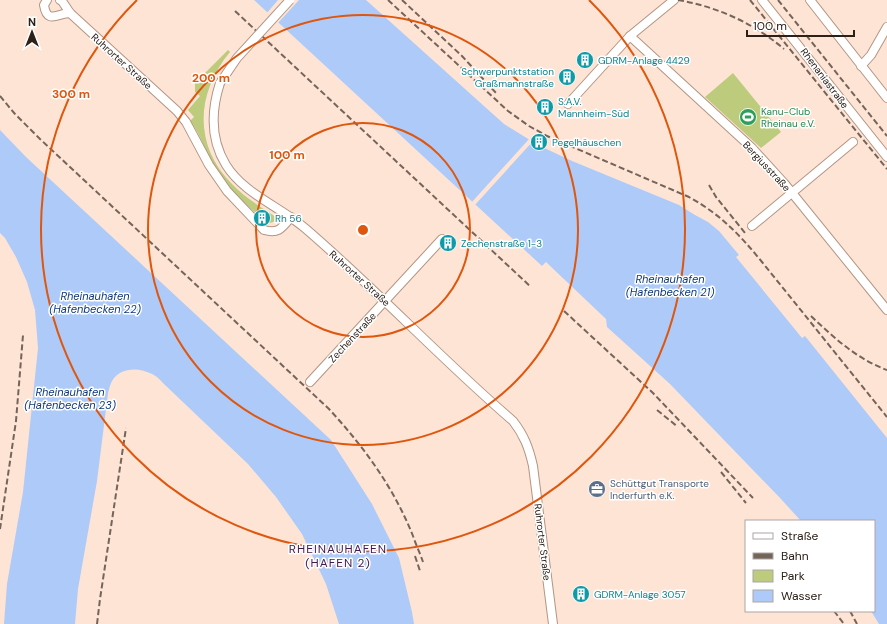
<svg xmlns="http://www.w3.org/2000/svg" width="887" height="624" viewBox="0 0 887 624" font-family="'DM Sans',sans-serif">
<rect width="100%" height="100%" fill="#fee4d5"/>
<g fill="#bdcb7c">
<path d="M228,50L230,52C196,93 193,145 232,184C244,197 261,207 276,217V221L270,223L262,220L264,217L262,215L260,217C244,202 228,188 216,170C206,154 202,136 190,121L194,117L188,110L200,96L195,92V83Z"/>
<path d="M733,73L781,132L761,148L705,97Z"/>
</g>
<g fill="#adcaf9">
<path d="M254,0H366L504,124L538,145L572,161L679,205L695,215L708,222L719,231L739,255L736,257L802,338L805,336L887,438V624H879L871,611H874V521H801L781,499L670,384L607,327L606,319L546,262L542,266Z"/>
<path d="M0,130L26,157L331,440L372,504L399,558L412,612L414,624H339L326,584L302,534L276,497L248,464L164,384C161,381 157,376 152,374C139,367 120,367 112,381C110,385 109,389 108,393L97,481L78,589L75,624H4L7,584L23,492L38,348L35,310L27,282L16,257L5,238L0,233Z"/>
</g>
<g fill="#fee4d5">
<path d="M278,0H299L277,24L266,14Z"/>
<path d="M530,138L534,140L474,206L471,203Z"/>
</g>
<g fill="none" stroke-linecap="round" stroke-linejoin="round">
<g stroke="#b39583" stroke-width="10">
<g id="minor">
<path d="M47,0L44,5C47,25 58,13 70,13"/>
<path d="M60,0L62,1L70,13L177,111L186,122L209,165L227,191L264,230C279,234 282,228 291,217"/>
<path d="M762,0L887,157"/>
<path d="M810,0L887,98"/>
<path d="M630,36L752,148L784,183L887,310"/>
<path d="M861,66L871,55L887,27"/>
<path d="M220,83C211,111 210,139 226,165C244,194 281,207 306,229C377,290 442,360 513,421C524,435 529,448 533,466L553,624"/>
<path d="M568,104L630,36L674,0"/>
<path d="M752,226L853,142"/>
<path d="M310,382L442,239"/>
</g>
</g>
<use href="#minor" stroke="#fff" stroke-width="8"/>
<g stroke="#75645a" stroke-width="2" stroke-dasharray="6 3" stroke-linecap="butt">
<path d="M388,0L508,111L529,126L547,136L689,197C720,214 740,235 762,262L887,417"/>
<path d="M402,0L462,56L497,94"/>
<path d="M678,0C718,7 753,23 784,49"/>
<path d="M750,0L887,169"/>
<path d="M778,0L887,136"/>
<path d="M235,11L531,287"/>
<path d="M0,96L15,114L40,139L329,409C364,447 394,488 413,536C416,545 420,553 423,562"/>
<path d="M709,185L716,197L745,233"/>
<path d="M564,311L653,393L753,498"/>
<path d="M811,316C834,338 857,359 887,370"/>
<path d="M657,410L678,427"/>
<path d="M721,472L746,503"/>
<path d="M0,529L16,421L23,335"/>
<path d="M415,556L420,571"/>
<path d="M834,611L844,624"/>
<path d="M850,611L857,624"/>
<path d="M97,624L100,599L126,428"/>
</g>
<g stroke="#b39583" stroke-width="10" stroke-linecap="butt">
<path id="minor-bridge" d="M220,83L237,58L290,0"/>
</g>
<use href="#minor-bridge" stroke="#fff" stroke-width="8"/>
</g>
<g fill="none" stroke="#df560d" stroke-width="2">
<circle cx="363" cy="230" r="107"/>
<circle cx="363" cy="230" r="215"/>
<path d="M589 0A322 322 0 1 1 137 0"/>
</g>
<defs>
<g id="building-disc" transform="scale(0.9)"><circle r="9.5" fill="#0f9aa8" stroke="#fff"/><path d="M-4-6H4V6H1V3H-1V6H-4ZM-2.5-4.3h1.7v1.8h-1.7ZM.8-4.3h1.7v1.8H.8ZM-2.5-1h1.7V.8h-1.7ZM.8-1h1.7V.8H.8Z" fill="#fff"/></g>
<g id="stadium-disc" transform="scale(0.9)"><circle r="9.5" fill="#2e9e5b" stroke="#fff"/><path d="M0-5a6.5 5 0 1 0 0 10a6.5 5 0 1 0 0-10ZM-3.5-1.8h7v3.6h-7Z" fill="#fff"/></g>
<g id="office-disc" transform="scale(0.9)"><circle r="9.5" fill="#5c6f8a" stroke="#fff"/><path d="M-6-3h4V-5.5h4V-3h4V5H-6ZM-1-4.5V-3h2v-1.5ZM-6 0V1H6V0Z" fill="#fff"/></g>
</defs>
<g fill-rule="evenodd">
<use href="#building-disc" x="585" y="60"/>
<use href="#building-disc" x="567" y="77"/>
<use href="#building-disc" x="545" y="107"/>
<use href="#stadium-disc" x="748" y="117"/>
<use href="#building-disc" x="539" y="142"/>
<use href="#building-disc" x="262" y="218"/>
<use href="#building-disc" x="448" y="243"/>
<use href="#office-disc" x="597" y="489"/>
<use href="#building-disc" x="581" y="594"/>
</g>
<g text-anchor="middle" stroke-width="3" stroke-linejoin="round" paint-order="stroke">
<g font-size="10" fill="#0d838f" stroke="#fff" text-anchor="start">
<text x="598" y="64">GDRM-Anlage 4429</text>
<text x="554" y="75" text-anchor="end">Schwerpunktstation<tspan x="554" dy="12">Graßmannstraße</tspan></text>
<text x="558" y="105">S.A.V.<tspan x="558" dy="12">Mannheim-Süd</tspan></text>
<text x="552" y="146">Pegelhäuschen</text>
<text x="275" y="222">Rh 56</text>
<text x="461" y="247">Zechenstraße 1-3</text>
<text x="594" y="598">GDRM-Anlage 3057</text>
</g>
<g font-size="10" fill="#2c2019" stroke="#fff">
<text transform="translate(122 61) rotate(42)" y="4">Ruhrorter Straße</text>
<text transform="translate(825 78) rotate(53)" y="4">Rhenaniastraße</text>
<text transform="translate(767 166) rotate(47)" y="4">Bergiusstraße</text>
<text transform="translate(360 278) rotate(42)" y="4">Ruhrorter Straße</text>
<text transform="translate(352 337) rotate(-47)" y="4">Zechenstraße</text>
<text transform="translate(543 542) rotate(83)" y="4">Ruhrorter Straße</text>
</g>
<g font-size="10" fill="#27864d" stroke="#fff" text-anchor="start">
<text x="761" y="115">Kanu-Club<tspan x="761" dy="12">Rheinau e.V.</tspan></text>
</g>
<g font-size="10" fill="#4e5e75" stroke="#fff" text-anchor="start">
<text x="610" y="487">Schüttgut Transporte<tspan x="610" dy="12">Inderfurth e.K.</tspan></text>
</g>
<g font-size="11" font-style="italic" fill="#0d387a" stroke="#fff">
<text x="670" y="283">Rheinauhafen<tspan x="670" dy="13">(Hafenbecken 21)</tspan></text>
<text x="95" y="300">Rheinauhafen<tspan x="95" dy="13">(Hafenbecken 22)</tspan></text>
<text x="70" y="396">Rheinauhafen<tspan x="70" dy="13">(Hafenbecken 23)</tspan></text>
</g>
<g font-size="12" letter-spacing="1" fill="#40174c" stroke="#fff">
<text x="338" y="553">RHEINAUHAFEN<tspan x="338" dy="14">(HAFEN 2)</tspan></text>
</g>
</g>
<circle cx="363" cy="230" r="6" fill="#df560d" stroke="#fff" stroke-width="2"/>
<g font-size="12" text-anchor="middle" font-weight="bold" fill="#df560d" stroke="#fff" stroke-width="3" stroke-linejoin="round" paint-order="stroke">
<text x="211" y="82">200 m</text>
<text x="71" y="98">300 m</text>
<text x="287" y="159">100 m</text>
</g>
<rect x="745" y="520" width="130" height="92" fill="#ffffff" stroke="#aba6a3"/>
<rect x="753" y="533" width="20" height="6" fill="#ffffff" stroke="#aba6a3"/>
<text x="781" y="540" font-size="12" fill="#2c2019">Straße</text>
<rect x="753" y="553" width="20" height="6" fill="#75645a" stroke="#aba6a3"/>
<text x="781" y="560" font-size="12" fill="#2c2019">Bahn</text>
<rect x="753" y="570" width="20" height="12" fill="#bdcb7c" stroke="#aba6a3"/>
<text x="781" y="580" font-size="12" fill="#2c2019">Park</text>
<rect x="753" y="590" width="20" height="12" fill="#adcaf9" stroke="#aba6a3"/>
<text x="781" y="600" font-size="12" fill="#2c2019">Wasser</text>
<g transform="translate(32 32)" stroke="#ffffff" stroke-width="3" paint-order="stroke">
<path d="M0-3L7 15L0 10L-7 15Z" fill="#2c2019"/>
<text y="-6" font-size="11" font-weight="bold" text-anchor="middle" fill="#2c2019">N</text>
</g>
<path d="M747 30v6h107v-6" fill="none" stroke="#2c2019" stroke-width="2"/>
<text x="753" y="30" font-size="12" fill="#2c2019" stroke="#ffffff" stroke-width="3" paint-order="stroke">100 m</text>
</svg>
